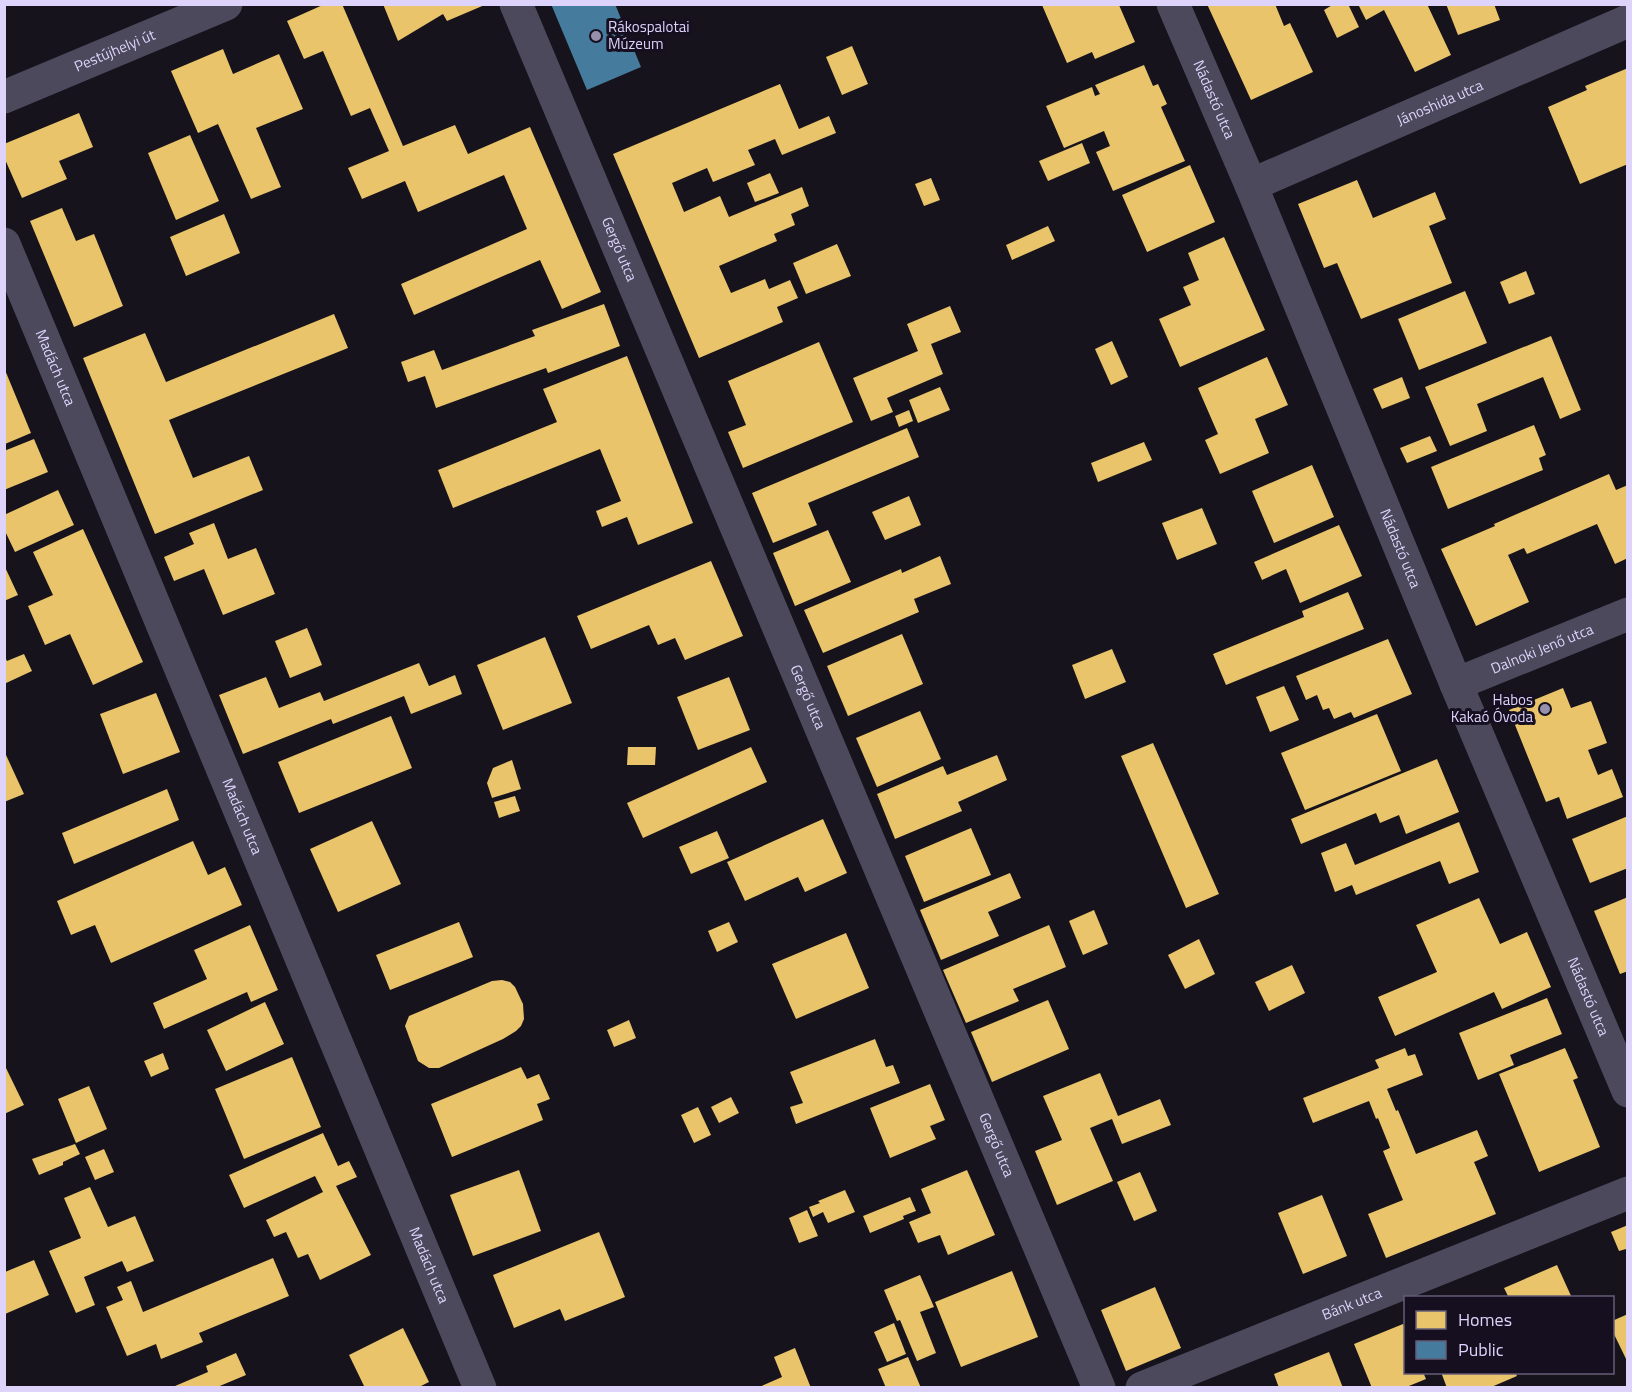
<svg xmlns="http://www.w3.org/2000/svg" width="1632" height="1392" viewBox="0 0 1632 1392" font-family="'Titillium Web',sans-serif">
<rect width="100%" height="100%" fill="#16131c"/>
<g fill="#e9c46a">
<path d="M325,4H342L403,146L455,125L468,154L530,127L601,292L562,309L540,260L414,315L401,284L527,229L504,175L418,212L405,181L362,199L348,168L389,151L370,108L351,116L323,51L304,59L287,21Z"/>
<path d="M383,4H487L447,21L443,14L398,41Z"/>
<path d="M1207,4H1275L1284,26L1290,23L1313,72L1251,100Z"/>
<path d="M1334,4H1348L1359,27L1337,38L1324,10Z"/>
<path d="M1358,4H1427L1451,55L1415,72L1384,10L1366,20Z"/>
<path d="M1446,4H1494L1500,20L1458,35Z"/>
<path d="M1042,5H1119L1135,42L1095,59L1092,52L1067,63Z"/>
<path d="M852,46L868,84L842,95L826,57Z"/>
<path d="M223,49L233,74L279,54L303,109L256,128L281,187L251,199L218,124L198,133L171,71Z"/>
<path d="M1144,65L1153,86L1158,84L1167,104L1161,107L1185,161L1113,191L1096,152L1110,146L1104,131L1064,148L1046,106L1092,87L1095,96L1100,94L1095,85Z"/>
<path d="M1628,68V164L1580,184L1548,107L1587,90L1585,86Z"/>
<path d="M780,84L799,129L829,116L836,133L782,155L775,139L748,150L755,165L713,182L707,168L672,183L684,212L720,196L729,217L802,187L809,206L791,214L795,225L774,234L777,241L719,266L731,293L765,279L769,289L790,280L798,298L777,307L783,322L699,358L613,154Z"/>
<path d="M79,113L93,147L59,161L67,179L22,198L4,157V144Z"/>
<path d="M190,135L219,201L176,220L148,153Z"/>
<path d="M1082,143L1090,163L1048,181L1039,161Z"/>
<path d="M1190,165L1215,222L1147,252L1122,195Z"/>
<path d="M770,173L779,193L755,202L747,183Z"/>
<path d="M931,178L940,200L924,206L915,184Z"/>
<path d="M1357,180L1373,218L1435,192L1446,219L1429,226L1452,283L1361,319L1337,263L1324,268L1298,204Z"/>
<path d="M62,208L76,241L94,234L123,306L74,327L30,221Z"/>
<path d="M224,214L240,253L186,276L170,237Z"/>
<path d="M1048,226L1055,241L1012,260L1006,245Z"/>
<path d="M1224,237L1265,330L1180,367L1159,319L1191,305L1183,287L1199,280L1188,253Z"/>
<path d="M837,244L851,276L806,294L793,263Z"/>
<path d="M1526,271L1535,294L1509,304L1500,282Z"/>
<path d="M1465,291L1487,343L1419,370L1398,319Z"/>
<path d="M604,304L620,346L548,373L546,368L436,408L425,376L408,382L401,362L434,350L442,370L535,336L532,330Z"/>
<path d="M950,306L961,332L931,344L943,374L887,398L893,412L871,421L853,378L918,351L907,324Z"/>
<path d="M334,314L348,348L169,420L193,478L249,456L263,490L155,534L83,358L145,333L166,382Z"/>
<path d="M1551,336L1581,410L1560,419L1543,377L1477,404L1487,431L1450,446L1425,387Z"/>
<path d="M1112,341L1128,377L1111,385L1095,349Z"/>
<path d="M819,342L853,422L743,468L728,432L746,425L728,381Z"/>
<path d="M627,356L693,523L638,545L627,517L602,527L596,511L621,501L600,449L453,508L438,470L557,422L543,389Z"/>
<path d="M1267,357L1288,405L1255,419L1269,453L1220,474L1205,440L1218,434L1198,388Z"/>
<path d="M5,370L31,433L5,444Z"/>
<path d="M1402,377L1410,398L1382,409L1373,389Z"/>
<path d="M940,387L950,410L918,423L909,400Z"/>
<path d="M909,410L913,421L899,427L895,416Z"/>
<path d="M1534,425L1546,455L1539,458L1543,470L1448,509L1431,467Z"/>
<path d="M907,428L919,457L808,503L817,525L773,543L752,493Z"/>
<path d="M1430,436L1437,451L1407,463L1400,448Z"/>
<path d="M34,439L48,472L4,490V451Z"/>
<path d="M1144,442L1152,460L1098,482L1091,463Z"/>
<path d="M1312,465L1334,517L1274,543L1252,491Z"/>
<path d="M1609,474L1616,490L1628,485V558L1615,564L1597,524L1527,554L1524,548L1508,555L1529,602L1476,626L1441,549L1495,526L1494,524Z"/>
<path d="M58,490L74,525L15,552L4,529V515Z"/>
<path d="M909,496L921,525L885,540L872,512Z"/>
<path d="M1202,508L1217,544L1177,560L1162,523Z"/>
<path d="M214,523L228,559L256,548L275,594L223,615L204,569L174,581L164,557L194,544L189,533Z"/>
<path d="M1339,525L1362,576L1300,603L1286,569L1262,580L1254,562Z"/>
<path d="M83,529L143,662L93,685L70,634L45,645L28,606L53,595L33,552Z"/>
<path d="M828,530L851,582L795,606L773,553Z"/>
<path d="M940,556L951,584L914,599L919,612L823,653L804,610L901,569L902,573Z"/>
<path d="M711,561L743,636L685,660L675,638L658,645L649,625L591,649L577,616Z"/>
<path d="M4,565L18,595L4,601Z"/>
<path d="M1348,592L1364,629L1226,685L1213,654L1304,617L1302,611Z"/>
<path d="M307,628L322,665L290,678L275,641Z"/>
<path d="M902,634L923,684L848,716L827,666Z"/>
<path d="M545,637L572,703L503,730L477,665Z"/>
<path d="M1388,639L1412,694L1354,718L1351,712L1334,719L1329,708L1323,710L1317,695L1306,700L1296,676Z"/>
<path d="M1112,649L1126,682L1085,699L1072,665Z"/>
<path d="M24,654L32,671L4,684V655L7,661Z"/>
<path d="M419,663L429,686L455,675L462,694L411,714L404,696L333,724L331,719L243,754L219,695L266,677L279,708L320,692L324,701Z"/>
<path d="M729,677L750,730L698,750L677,697Z"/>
<path d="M1284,686L1299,720L1270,732L1256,697Z"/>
<path d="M1563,688L1571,708L1591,701L1607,743L1588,750L1598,775L1612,769L1623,797L1567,819L1559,797L1546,802L1509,710Z"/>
<path d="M156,693L180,752L123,774L100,714Z"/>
<path d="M920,711L941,759L877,787L856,738Z"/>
<path d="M1377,714L1401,771L1305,810L1281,753Z"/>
<path d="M391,716L412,768L299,813L278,762Z"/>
<path d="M1153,743L1219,894L1186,908L1121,756Z"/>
<path d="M628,747H656L655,765H627Z"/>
<path d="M751,747L767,782L643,838L627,803Z"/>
<path d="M6,755L24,794L4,802V756Z"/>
<path d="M997,755L1007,780L958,802L962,811L895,839L877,794L943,766L947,775Z"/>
<path d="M1437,759L1459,812L1406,834L1399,815L1380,823L1376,813L1301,844L1291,819Z"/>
<path d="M512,760L521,789L492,798L487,783L493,768Z"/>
<path d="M167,789L179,820L74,864L62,833Z"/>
<path d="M515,796L520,811L499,818L494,802Z"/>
<path d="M1628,816V868L1590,883L1572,839Z"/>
<path d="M823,819L847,873L805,892L798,877L745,901L727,862Z"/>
<path d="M372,821L401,884L338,912L310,849Z"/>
<path d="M1459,822L1479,872L1449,884L1440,861L1356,895L1352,885L1335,892L1321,853L1346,843L1355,865Z"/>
<path d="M971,828L991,875L924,902L905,856Z"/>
<path d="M717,831L729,858L691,874L679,847Z"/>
<path d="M193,841L208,875L225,867L242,905L111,963L95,925L71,935L57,901Z"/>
<path d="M1010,873L1021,898L988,912L999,936L941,960L920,910Z"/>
<path d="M1628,897V971L1620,974L1594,911Z"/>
<path d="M1479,898L1500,944L1527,932L1551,987L1502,1009L1494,992L1395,1036L1378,997L1437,972L1416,925Z"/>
<path d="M1094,910L1108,944L1083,955L1069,921Z"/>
<path d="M459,922L473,957L390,990L376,955Z"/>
<path d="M729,922L738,942L717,952L708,931Z"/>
<path d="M250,925L278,990L251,1002L247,992L164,1029L153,1003L207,979L194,950Z"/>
<path d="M1049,925L1066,967L1013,989L1019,1001L966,1023L943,970Z"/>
<path d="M846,933L869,988L796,1019L772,964Z"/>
<path d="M1199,939L1215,974L1185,989L1168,955Z"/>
<path d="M1292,965L1305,993L1269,1011L1255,982Z"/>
<path d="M502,980L510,982L515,987L523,1004L524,1019L521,1026L516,1031L503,1039L439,1068H429L418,1061L405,1026L409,1016L492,981Z"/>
<path d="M1547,998L1562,1034L1510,1055L1514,1065L1478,1080L1459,1033Z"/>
<path d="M1048,1000L1069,1049L992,1082L971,1032Z"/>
<path d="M265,1002L284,1044L226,1071L207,1030Z"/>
<path d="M629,1020L636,1038L614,1047L607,1030Z"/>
<path d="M875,1039L886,1067L893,1065L900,1083L796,1124L790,1107L803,1103L790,1072Z"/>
<path d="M1405,1048L1408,1056L1415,1054L1423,1075L1387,1089L1396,1111L1398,1110L1416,1154L1477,1130L1488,1156L1474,1162L1496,1214L1386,1258L1368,1214L1403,1200L1383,1151L1390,1148L1378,1118L1376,1119L1369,1101L1313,1123L1303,1098L1379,1068L1375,1060Z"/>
<path d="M1565,1048L1578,1078L1573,1080L1600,1147L1539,1172L1499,1074Z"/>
<path d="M163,1053L169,1069L151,1077L144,1061Z"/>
<path d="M292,1057L321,1127L244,1159L215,1089Z"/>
<path d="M521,1067L527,1079L539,1074L550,1099L537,1104L543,1120L452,1157L431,1104Z"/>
<path d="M4,1068H6L24,1105L4,1114Z"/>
<path d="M1100,1073L1118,1116L1160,1099L1171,1125L1122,1144L1112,1119L1090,1128L1113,1181L1057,1205L1035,1151L1062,1140L1043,1096Z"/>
<path d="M930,1084L945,1120L930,1126L936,1139L890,1158L870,1108Z"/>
<path d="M89,1086L107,1129L76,1143L58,1099Z"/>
<path d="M731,1097L739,1113L719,1123L711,1107Z"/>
<path d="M698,1107L711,1135L694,1143L681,1115Z"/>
<path d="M323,1133L338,1166L349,1161L357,1177L336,1186L371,1255L320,1280L308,1254L298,1258L286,1232L274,1237L266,1220L323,1192L315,1176L244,1208L229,1175Z"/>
<path d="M75,1144L80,1154L63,1162V1165L39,1175L32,1159Z"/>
<path d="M104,1149L114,1172L95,1180L85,1157Z"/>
<path d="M519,1170L541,1231L473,1256L450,1195Z"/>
<path d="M967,1170L995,1235L948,1255L940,1235L918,1243L909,1222L931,1213L921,1189Z"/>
<path d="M1140,1172L1157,1211L1134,1221L1117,1182Z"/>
<path d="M90,1187L108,1227L135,1216L154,1261L127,1272L122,1261L84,1277L95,1305L76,1313L49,1251L81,1238L64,1198Z"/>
<path d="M845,1190L855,1212L828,1223L823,1212L813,1217L809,1207L820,1203L818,1201Z"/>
<path d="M1322,1195L1347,1256L1303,1274L1278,1213Z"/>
<path d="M910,1197L916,1211L903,1216L904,1219L870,1233L863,1216Z"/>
<path d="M807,1210L818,1236L799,1243L789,1218Z"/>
<path d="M1628,1225V1253L1626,1249L1619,1251L1611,1232Z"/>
<path d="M599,1232L625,1297L565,1321L560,1309L514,1328L493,1275Z"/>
<path d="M273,1258L289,1296L199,1333L203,1342L161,1359L156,1344L127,1356L106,1307L123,1300L117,1287L131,1281L143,1312Z"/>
<path d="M34,1260L49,1295L5,1314V1272Z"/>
<path d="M1557,1265L1572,1298H1509L1504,1288Z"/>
<path d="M1012,1271L1038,1337L961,1367L935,1302Z"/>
<path d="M920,1275L934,1307L920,1312L936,1353L917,1361L900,1320L897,1321L884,1290Z"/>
<path d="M1155,1287L1181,1348L1126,1371L1101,1310Z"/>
<path d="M1628,1314V1363L1612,1330V1321Z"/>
<path d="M894,1323L906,1354L887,1362L874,1332Z"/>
<path d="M1403,1324L1406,1329V1372H1423L1426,1379L1404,1388H1372L1354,1344Z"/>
<path d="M403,1328L429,1382L417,1388H365L349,1355Z"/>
<path d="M795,1348L811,1388H757L782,1377L774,1357Z"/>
<path d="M1329,1352L1343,1388H1279L1274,1374Z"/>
<path d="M236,1353L246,1375L215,1388H176L175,1386L208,1372L206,1366Z"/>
<path d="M908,1357L921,1388H886L878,1369Z"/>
<path d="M1441,1372H1515L1517,1376L1489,1388H1447Z"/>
</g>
<path fill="#457b9d" d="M551,4H615L641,67L587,90Z"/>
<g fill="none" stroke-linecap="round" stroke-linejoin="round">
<g stroke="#4c495d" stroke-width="33">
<path id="s1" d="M516,4L1099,1388"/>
<path id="s2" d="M1173,4L1251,185L1456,684L1628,1091"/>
<path id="s3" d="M4,97L226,4"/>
<path id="s4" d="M1251,185L1628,21"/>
<path id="s5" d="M4,244L480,1388"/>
<path id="s6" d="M1456,684L1628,614"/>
<path id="s7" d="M1142,1388L1628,1193"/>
</g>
</g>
<g fill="#9790ad" stroke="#150f20" stroke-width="2">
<circle cx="596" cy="36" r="6"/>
<circle cx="1545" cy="709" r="6"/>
</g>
<g text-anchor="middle" stroke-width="6" stroke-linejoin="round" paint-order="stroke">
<g font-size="15" fill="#ddd3fb" stroke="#150f20" text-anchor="start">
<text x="608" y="32">Rákospalotai<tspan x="608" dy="17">Múzeum</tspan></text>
<text x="1533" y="705" text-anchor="end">Habos<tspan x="1533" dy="17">Kakaó Óvoda</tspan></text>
</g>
<g font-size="15" fill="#ddd3fb" stroke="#150f20">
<text dy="5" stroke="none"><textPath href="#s3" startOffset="120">Pestújhelyi út</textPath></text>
<text dy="5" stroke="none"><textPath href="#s2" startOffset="104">Nádastó utca</textPath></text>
<text dy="5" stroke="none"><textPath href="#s4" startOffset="206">Jánoshida utca</textPath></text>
<text dy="5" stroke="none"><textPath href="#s1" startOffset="266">Gergő utca</textPath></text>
<text dy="5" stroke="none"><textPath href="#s5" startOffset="134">Madách utca</textPath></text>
<text dy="5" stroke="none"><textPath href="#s2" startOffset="590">Nádastó utca</textPath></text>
<text dy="5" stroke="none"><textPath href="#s6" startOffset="93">Dalnoki Jenő utca</textPath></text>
<text dy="5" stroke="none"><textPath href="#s1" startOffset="752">Gergő utca</textPath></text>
<text dy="5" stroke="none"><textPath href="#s5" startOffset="620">Madách utca</textPath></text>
<text dy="5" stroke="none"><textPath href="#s2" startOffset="1076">Nádastó utca</textPath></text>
<text dy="5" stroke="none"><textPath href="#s1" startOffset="1238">Gergő utca</textPath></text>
<text dy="5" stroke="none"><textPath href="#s5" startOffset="1106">Madách utca</textPath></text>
<text dy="5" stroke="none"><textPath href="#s7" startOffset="226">Bánk utca</textPath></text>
</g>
</g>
<rect width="1632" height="1392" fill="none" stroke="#ddd3fb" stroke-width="12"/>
<rect x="1404" y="1296" width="210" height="78" fill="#150f20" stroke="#655d78" stroke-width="1.5"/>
<rect x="1416" y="1311" width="30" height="18" fill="#e9c46a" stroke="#655d78" stroke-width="1.5"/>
<text x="1458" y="1326" font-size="18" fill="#ddd3fb">Homes</text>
<rect x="1416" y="1341" width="30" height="18" fill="#457b9d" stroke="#655d78" stroke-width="1.5"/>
<text x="1458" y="1356" font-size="18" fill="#ddd3fb">Public</text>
</svg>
